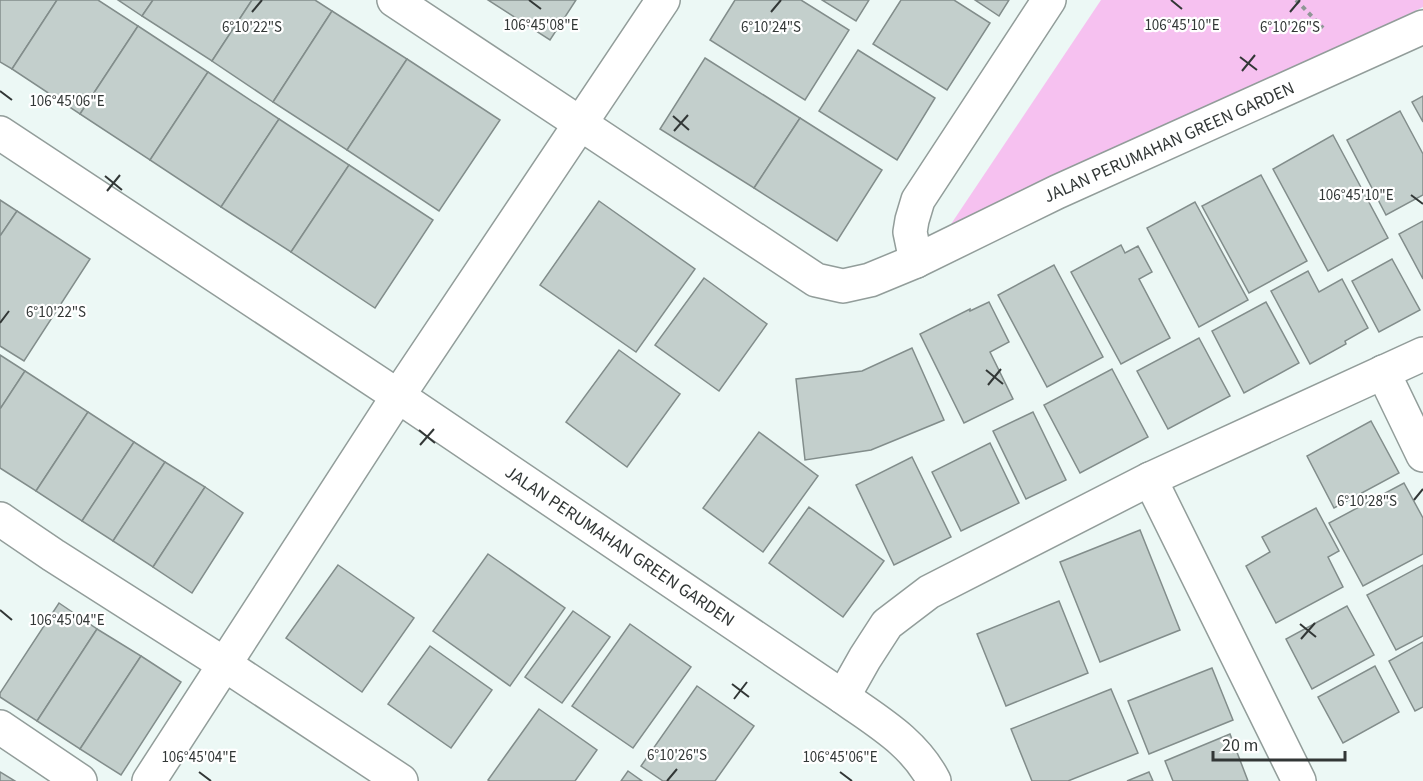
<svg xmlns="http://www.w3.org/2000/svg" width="1423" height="781" viewBox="0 0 1423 781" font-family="'Source Sans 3',sans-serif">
<rect width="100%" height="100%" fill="#ecf8f5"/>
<path fill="#f6c1f0" d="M1101,0H1423V7L937,245Z"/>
<g fill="#c3cfcc" stroke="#828d8b" stroke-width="1.5">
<path d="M0,0H57L12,69L0,62Z"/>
<path d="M57,0H98L138,26L80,114L12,69Z"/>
<path d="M118,0H153L142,16Z"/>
<path d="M153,0H252L212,61L142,16Z"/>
<path d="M252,0H315L332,11L273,102L212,61Z"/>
<path d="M488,0H576L550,40Z"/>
<path d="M735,0H801L849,30L805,100L710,40Z"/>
<path d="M822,0H869L856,21Z"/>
<path d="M901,0H954L990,23L947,90L873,44Z"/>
<path d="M975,0H1009L999,16Z"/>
<path d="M332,11L407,59L347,150L273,102Z"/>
<path d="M138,26L208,72L150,160L80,114Z"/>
<path d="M858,50L935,98L897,160L819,111Z"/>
<path d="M705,58L800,118L754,188L660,129Z"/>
<path d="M407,59L500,120L439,211L347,150Z"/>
<path d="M208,72L279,119L221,207L150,160Z"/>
<path d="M1423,96V122L1412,102Z"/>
<path d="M1400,111L1423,154V195L1386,215L1347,140Z"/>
<path d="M800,118L882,170L837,241L754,188Z"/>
<path d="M279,119L349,165L291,252L221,207Z"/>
<path d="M1333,135L1388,238L1328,271L1273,169Z"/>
<path d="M349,165L433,220L375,308L291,252Z"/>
<path d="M1261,175L1307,261L1249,293L1202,206Z"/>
<path d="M0,200L17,211L0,236Z"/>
<path d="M599,201L695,269L636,352L540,285Z"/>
<path d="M1195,202L1248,300L1199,327L1147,228Z"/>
<path d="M17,211L90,259L24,361L0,346V236Z"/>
<path d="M1423,221V279L1399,234Z"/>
<path d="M1121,245L1125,253L1138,246L1152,272L1139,279L1170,338L1121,364L1071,272Z"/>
<path d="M1392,259L1420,310L1379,332L1352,281Z"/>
<path d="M1054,265L1103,357L1047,387L998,295Z"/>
<path d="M1308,271L1319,292L1342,279L1368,328L1345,341L1346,344L1310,364L1271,291Z"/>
<path d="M704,278L767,324L719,391L655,345Z"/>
<path d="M989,302L1009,342L990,352L1013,399L964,423L920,334L970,309V311Z"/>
<path d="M1266,302L1299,363L1244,393L1212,331Z"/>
<path d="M1199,338L1230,396L1168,429L1137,371Z"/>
<path d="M912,348L944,420L871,450L805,460L796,379L862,371Z"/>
<path d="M619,350L680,394L627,467L566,422Z"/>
<path d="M0,355L25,371L0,409Z"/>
<path d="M1112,369L1148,437L1080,473L1044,405Z"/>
<path d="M25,371L88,412L36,491L0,468V409Z"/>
<path d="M88,412L134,442L82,521L36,491Z"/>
<path d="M1033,412L1066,480L1026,499L993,431Z"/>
<path d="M1371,421L1399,473L1334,508L1307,456Z"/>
<path d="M759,432L818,476L763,552L703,508Z"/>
<path d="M134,442L165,462L113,541L82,521Z"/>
<path d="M990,443L1019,503L961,531L932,472Z"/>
<path d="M912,457L951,537L894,565L856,485Z"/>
<path d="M165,462L205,487L153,567L113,541Z"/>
<path d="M1404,483L1423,518V554L1363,586L1329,523Z"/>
<path d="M205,487L243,513L192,593L153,567Z"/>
<path d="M809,507L884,561L843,617L769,563Z"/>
<path d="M1316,508L1339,551L1328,557L1343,587L1276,623L1246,566L1270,552L1262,537Z"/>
<path d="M1140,530L1180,630L1100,662L1060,562Z"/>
<path d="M488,554L565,608L510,686L433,631Z"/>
<path d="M338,565L414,618L362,692L286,638Z"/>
<path d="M1423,565V636L1396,650L1367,595Z"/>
<path d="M1059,601L1088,673L1006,706L977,634Z"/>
<path d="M59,603L97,629L37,721L0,697V693Z"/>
<path d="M1347,606L1374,655L1312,689L1286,639Z"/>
<path d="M573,611L610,637L562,703L525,677Z"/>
<path d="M630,624L691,667L633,748L572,706Z"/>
<path d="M97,629L141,656L80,749L37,721Z"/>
<path d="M1423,642V707L1415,711L1389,661Z"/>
<path d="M430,646L492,690L451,748L388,704Z"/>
<path d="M141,656L181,682L121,775L80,749Z"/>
<path d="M1375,666L1399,712L1343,743L1318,697Z"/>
<path d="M1212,668L1233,720L1149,754L1128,701Z"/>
<path d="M697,686L754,726L715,781H663L641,766Z"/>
<path d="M1111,689L1138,753L1068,781H1032L1011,729Z"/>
<path d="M539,709L597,750L575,781H490L488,780Z"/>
<path d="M1230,734L1248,781H1173L1165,761Z"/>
<path d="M628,771L642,781H621Z"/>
<path d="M0,772L15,781H0Z"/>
<path d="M1149,772L1153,781H1127Z"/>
</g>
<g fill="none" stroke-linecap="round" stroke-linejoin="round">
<g stroke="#929d9a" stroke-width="36">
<g id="minor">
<path d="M394,0L816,280L843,286L870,280L916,261L1057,192L1423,27"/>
<path d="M0,133L398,396L843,697C878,722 914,742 934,781"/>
<path d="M916,261L910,232L912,220L918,200L1049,0"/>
<path d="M1383,372L1423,455"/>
<path d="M1150,479L1299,781"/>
<path d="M0,519L53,555L224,664L401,781"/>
<path d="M843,697L865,658L887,624L929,592L1150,479L1423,354"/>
<path d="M0,727L80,781"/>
<path d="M149,781L398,396L663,0"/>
</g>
</g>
<path stroke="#8e9795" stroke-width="4" stroke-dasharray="4.5 4.5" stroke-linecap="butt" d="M1296,0L1323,28"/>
<use href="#minor" stroke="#fff" stroke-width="33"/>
</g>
<path fill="none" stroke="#323736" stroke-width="2" d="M529,0L541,9M1171,0L1182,9M252,12L262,0M771,12L781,0M1290,12L1300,0M1240,57L1257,70M1242,71L1255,55M0,91L12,100M673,116L689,130M674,131L688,115M105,176L122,190M107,191L120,175M1411,195L1423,204M0,323L9,311M986,370L1003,384M988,385L1001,369M419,430L435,443M420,445L434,429M1414,500L1423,489M0,610L12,620M1300,624L1316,637M1301,639L1315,623M732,684L749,697M734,699L747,682M199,772L211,781M840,772L852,781M667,781L677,769"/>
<g text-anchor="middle" stroke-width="4.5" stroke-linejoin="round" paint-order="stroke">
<g font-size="18" fill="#323736" stroke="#fff">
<text transform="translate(1169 142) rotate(-24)" y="6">JALAN PERUMAHAN GREEN GARDEN</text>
<text transform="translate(620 546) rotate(34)" y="6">JALAN PERUMAHAN GREEN GARDEN</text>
</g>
</g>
<g font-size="15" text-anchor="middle" fill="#323736" stroke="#fff" stroke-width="4.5" stroke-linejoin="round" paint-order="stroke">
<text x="541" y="30">106°45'08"E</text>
<text x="1182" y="30">106°45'10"E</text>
<text x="252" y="32">6°10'22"S</text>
<text x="771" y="32">6°10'24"S</text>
<text x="1290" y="32">6°10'26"S</text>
<text x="67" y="106">106°45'06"E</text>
<text x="1356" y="200">106°45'10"E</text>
<text x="56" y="317">6°10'22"S</text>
<text x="1367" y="506">6°10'28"S</text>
<text x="67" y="625">106°45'04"E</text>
<text x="677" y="760">6°10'26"S</text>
<text x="199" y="762">106°45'04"E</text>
<text x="840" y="762">106°45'06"E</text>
</g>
<path d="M1213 751v9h132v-9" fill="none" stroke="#323736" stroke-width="3"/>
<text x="1222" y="751" font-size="18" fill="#323736" stroke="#ffffff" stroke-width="4.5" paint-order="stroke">20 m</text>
</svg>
